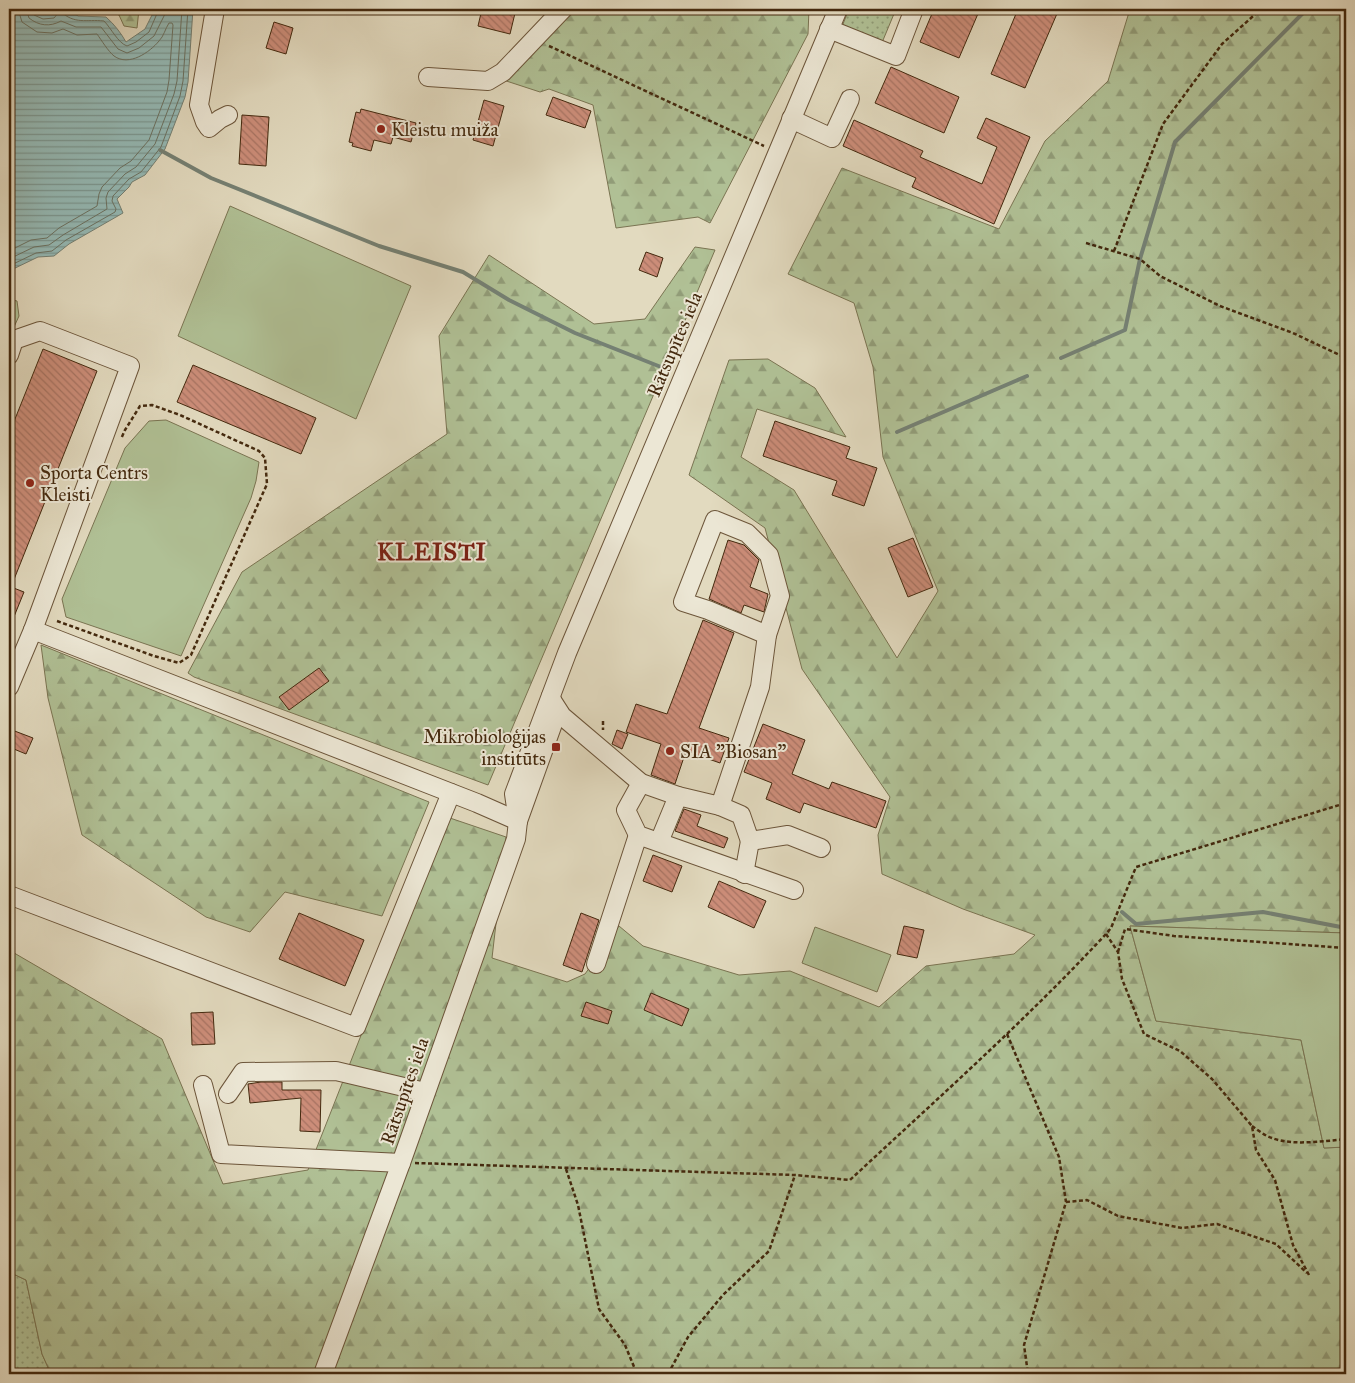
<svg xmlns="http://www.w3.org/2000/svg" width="1355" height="1383" viewBox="0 0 1355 1383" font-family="'IM FELL Great Primer',serif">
<defs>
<pattern id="grass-dots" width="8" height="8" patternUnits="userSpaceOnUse" patternTransform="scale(1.25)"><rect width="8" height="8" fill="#b0c095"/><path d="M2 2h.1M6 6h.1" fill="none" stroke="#919c78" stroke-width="1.8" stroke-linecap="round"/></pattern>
<pattern id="forest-firs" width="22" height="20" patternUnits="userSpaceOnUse" patternTransform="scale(1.25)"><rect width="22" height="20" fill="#b0c095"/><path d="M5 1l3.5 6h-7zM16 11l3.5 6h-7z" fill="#919c78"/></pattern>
<pattern id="water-rules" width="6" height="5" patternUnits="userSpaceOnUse" patternTransform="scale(1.25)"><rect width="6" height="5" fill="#95bab6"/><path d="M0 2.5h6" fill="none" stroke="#7b9792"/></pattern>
<pattern id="building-back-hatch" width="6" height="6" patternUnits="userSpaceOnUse" patternTransform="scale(1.25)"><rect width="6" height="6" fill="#cc8d79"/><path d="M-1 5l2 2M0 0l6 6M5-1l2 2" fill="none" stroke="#a77362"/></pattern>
</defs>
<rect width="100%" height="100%" fill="#e2dabf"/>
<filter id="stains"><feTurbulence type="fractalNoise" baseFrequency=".004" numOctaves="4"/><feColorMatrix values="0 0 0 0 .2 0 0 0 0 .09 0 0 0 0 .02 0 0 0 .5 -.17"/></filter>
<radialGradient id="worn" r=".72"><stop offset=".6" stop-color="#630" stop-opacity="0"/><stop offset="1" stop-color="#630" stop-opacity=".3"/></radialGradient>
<g fill="url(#grass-dots)" stroke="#7a7452">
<path d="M849,9H896L881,45L841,29Z"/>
<path d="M9,1272L26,1280L42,1354L51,1374H9Z"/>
</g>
<g fill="url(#forest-firs)" stroke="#7a7452">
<path d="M106,9H139L137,28L124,26L119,15Z"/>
<path d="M561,9H809L808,34L710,223L698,217L616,228L593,105L549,89L540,92L491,76Z"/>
<path d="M1130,9H1346V933L1130,926L1156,1021L1301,1040L1324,1148L1346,1147V1374H51L42,1354L26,1280L9,1272V950L162,1039L223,1184L308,1170L447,817L506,837L492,958L567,982L585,974L619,926L643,946L739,975L790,971L879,1007L926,966L1014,954L1035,935L963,909L882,874L878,835L890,797L802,669L765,528L689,475L729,360L768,359L815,388L846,437L757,409L741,457L794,490L897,658L938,591L883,457L873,367L854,303L788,274L842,168L999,229L1045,141L1108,81Z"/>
<path d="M695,247L715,250L488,785L194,677L188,673L242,572L447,434L439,336L489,255L594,324L645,319Z"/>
<path d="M41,645L429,802L382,916L285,892L250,932L206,917L82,835L48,698Z"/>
</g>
<g fill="#b0c095" stroke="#7a7452">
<path d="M230,206L411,286L356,419L178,336Z"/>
<path d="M9,299L17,301L19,316L9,338Z"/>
<path d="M166,420L259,462L256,481L251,498L181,656L66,617L62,599L125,448L149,421Z"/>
<path d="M1130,926L1346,933V1147L1324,1148L1301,1040L1156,1021Z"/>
<path d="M815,927L891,955L877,992L802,963Z"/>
</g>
<path fill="url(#water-rules)" stroke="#758073" d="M9,9H33L43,14H52L53,9C61,9 72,11 78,16L106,17C114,24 121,33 126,42L145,29L155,9H193L188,82L185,97L165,149L145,175L132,182L129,187L117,199L123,213L69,244L54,256L38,257L9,271Z"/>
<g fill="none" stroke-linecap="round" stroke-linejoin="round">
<g stroke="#6c7262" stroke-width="1">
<path d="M26,9L29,18C39,26 50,27 61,21L76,27H101L118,49L127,53L139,48L154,36L165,14L166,9"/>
<path d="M32,9L34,15L43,19L54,18L60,11C75,25 86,19 104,21C111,28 118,43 127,46L136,42L149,32L159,9"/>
<path d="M9,251L31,240L47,238L59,228L97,206L99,194L102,187L120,168L131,161L149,140L167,92L169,80L173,25L172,23H169C165,29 164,36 159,41C150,52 129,67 114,56C108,51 102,41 97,34L77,35L63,29L52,33L37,32L22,22L18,9"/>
<path d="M9,259L34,247L49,245L63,235L107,209L106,198L108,192L125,174L136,167L155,144L174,94L177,81L182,9"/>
<path d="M9,266L36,253L52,251L66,240L115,212L116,209L112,201L113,196L129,179L141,172L161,147L180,96L183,81L188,9"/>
</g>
<g stroke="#758073" stroke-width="4">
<path d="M160,150L211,178L379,246L463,272L509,300L575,333L666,369"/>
<path d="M1061,358L1125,330L1140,259L1175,142L1307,9"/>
<path d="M897,432L1027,376"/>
<path d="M1122,912L1136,924L1263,912L1346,928"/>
</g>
</g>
<g fill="url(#building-back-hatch)" stroke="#44290e">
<path d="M482,9H516L510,34L478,26Z"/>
<path d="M934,9H980L959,58L920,42Z"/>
<path d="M1018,9H1059L1025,88L991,74Z"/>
<path d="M274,22L293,28L286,54L266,48Z"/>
<path d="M891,67L959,97L944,133L875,103Z"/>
<path d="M553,97L591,111L585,128L546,115Z"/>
<path d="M484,100L504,106L493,146L473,140Z"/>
<path d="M361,109L416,123L411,142L393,137L391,144L374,140L371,151L352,146L353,143L349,142L356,112L360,113Z"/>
<path d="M242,115L269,117L266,166L239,164Z"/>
<path d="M986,118L1030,137L994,224L912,187L916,178L843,146L854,120L923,151L920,157L982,184L997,147L977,138Z"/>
<path d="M646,252L663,258L657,277L639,270Z"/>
<path d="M43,349L97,371L11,587L24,592L9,629V434Z"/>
<path d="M193,365L316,418L301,454L177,402Z"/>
<path d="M775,421L850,447L846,458L877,468L864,506L832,495L837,481L763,456Z"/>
<path d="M913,538L933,587L908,597L888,548Z"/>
<path d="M728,540L744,545L759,560L750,587L768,594L764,612L744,605L741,613L709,599Z"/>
<path d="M703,620L734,633L699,728L729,738L720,763L686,751L675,784L651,775L661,744L626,732L636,704L667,714Z"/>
<path d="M319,668L329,681L289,710L279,697Z"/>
<path d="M763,724L805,740L792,774L829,789L832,782L886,801L876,828L804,803L800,813L766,799L772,783L744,772Z"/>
<path d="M12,730L33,738L26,754L9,747V739Z"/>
<path d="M617,730L628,734L622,749L612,744Z"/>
<path d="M684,809L701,815L697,826L728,838L724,848L675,831Z"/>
<path d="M653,855L682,866L672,892L643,881Z"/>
<path d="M719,881L766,901L754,928L708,907Z"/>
<path d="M299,913L364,940L345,986L279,959Z"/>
<path d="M581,913L599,920L582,972L563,965Z"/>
<path d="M904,926L924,930L917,958L897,954Z"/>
<path d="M651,993L689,1009L682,1026L644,1010Z"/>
<path d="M586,1002L612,1011L608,1024L581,1016Z"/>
<path d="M213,1012L215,1044L192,1045L191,1013Z"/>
<path d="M261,1082H282V1090H321L320,1132L300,1131L301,1098L250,1103L248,1084Z"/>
</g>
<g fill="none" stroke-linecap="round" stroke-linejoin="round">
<g stroke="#6c553a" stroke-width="20">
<g id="minor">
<path d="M215,9L199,105L205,122L209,128L220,119L228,115"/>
<path d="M829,29L896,56L914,9"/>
<path d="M428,77L488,81L503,72L563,9"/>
<path d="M791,119L832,138L850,99"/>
<path d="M9,355L14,340L40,331L130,366L33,630L9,687"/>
<path d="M715,520L747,533L769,555L780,596L767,635L708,610L683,602Z"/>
<path d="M33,630L477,803L518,821"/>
<path d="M553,702L562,716L641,783L678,796L720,806L760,687L767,635"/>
<path d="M641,783L626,810L638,835L794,890"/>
<path d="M720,806L741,815L750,841L788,835L821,848"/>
<path d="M518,821L514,794L567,653L838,9"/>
<path d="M659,842L678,796"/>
<path d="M744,874L750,841"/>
<path d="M9,895L356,1027L451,793"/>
<path d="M596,964L638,835"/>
<path d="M203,1085L221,1154L401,1163"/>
<path d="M228,1094L243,1072L336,1071L425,1092"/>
<path d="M323,1374L401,1163L516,839L518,821L555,718L551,696"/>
</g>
</g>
<g stroke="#44290e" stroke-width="2.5" stroke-dasharray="4 2.5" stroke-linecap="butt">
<path d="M549,46L764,146"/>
<path d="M1086,243L1140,259L1160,276L1220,306L1293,333L1346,358"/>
<path d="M1114,251L1163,124L1222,44L1261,9"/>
<path d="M57,621L154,656L179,663L191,655L267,484L265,458L259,451L180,415L152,405L140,406L125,430L121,439"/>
<path d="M603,721V730"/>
<path d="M1106,934L1118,952L1122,979L1144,1034L1180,1051L1212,1079L1252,1126L1256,1150L1275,1180L1293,1245L1309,1275"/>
<path d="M1118,952L1125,929L1174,936L1346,948"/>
<path d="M1007,1034L1059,1157L1066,1202L1024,1345L1028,1374"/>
<path d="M1252,1126C1258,1130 1265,1136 1272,1138C1292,1146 1325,1141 1346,1139"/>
<path d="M415,1163L795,1175L850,1180C937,1099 1025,1021 1106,934L1111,928L1136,867L1346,803"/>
<path d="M566,1169L578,1205L599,1309L625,1345L637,1374"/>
<path d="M1066,1202L1087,1200L1118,1216L1182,1228L1217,1224L1276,1244L1307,1273"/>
<path d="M668,1374L688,1337L723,1295L769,1251L795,1175"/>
</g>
<use href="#minor" stroke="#ece7d5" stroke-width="18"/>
</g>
<g fill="#8f2418" stroke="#ece7d5" stroke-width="2">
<circle cx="381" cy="129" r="5"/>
<circle cx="30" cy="483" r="5"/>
<rect x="551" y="742" width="10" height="10" rx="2.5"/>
<circle cx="670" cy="751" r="5"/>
</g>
<g text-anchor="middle" stroke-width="4" stroke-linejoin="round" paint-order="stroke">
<g font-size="19" fill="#44290e" stroke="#ece7d5" text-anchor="start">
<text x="391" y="136">Kleistu muiža</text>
<text x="40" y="479">Sporta Centrs<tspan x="40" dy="22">Kleisti</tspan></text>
<text x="546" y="743" text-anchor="end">Mikrobioloģijas<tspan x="546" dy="22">institūts</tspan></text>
<text x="680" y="758">SIA "Biosan"</text>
</g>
<g font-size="19" fill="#44290e" stroke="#ece7d5">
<text transform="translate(674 344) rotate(-67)" y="7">Rātsupītes iela</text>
<text transform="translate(404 1091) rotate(-71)" y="7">Rātsupītes iela</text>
</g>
<g font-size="24" font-weight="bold" letter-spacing="1" fill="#7a1f14" stroke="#ece7d5">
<text x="432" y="560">KLEISTI</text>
</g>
</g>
<rect width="1355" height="1383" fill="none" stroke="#e2dabf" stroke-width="30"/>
<rect x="10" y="10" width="1335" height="1363" fill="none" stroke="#44290e" stroke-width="2.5"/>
<rect x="15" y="15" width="1325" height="1353" fill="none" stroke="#44290e"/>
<rect width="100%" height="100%" filter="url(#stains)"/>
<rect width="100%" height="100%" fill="url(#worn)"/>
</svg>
